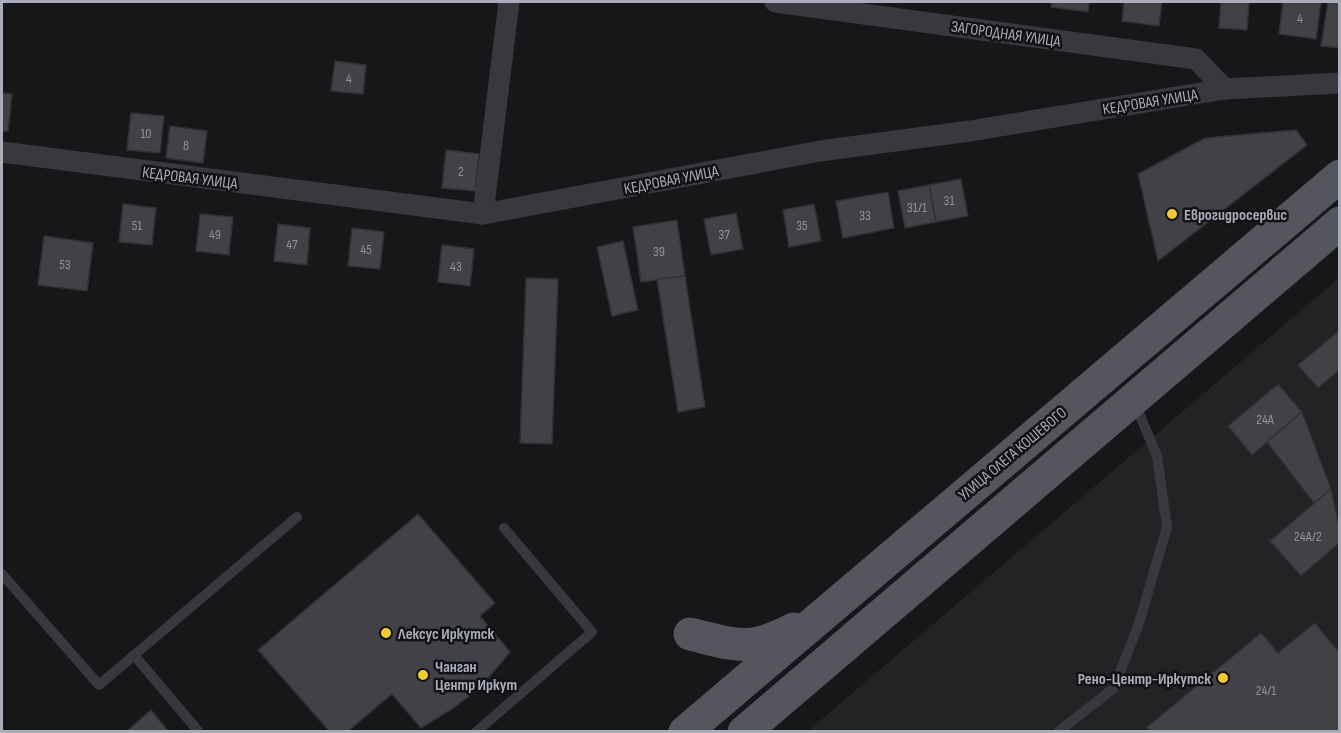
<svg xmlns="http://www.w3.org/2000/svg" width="1341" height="733" viewBox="0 0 1341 733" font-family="'Sofia Sans Condensed',sans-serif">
<rect width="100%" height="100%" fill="#171719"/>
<path fill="#232326" d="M1339,278V731H808Z"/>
<g fill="#414146" stroke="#313135" stroke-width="1.5">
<path d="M1052,2H1089L1088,12L1051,7Z"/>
<path d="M1124,2H1162L1159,26L1122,21Z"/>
<path d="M1221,2H1249L1247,30L1219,28Z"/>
<path d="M1283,2H1321L1316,39L1279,34Z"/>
<path d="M1328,2H1340V48L1321,46Z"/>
<path d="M335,61L366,65L363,94L331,91Z"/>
<path d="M2,93L12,94L8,131H2Z"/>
<path d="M131,113L164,116L160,153L127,150Z"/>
<path d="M170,126L207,131L203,163L166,158Z"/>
<path d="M1296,130L1307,145L1158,261L1138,174L1205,138Z"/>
<path d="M446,150L479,154L475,191L442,188Z"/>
<path d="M961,179L968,216L936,222L929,185Z"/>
<path d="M929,185L936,222L905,228L898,191Z"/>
<path d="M888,192L894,228L843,238L836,201Z"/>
<path d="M123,204L156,208L152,245L119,242Z"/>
<path d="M814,204L821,241L789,247L783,210Z"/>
<path d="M736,213L743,249L711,255L704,219Z"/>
<path d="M200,214L233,217L229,255L196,251Z"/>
<path d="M677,220L685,276L641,282L633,227Z"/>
<path d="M278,224L310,228L307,265L274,261Z"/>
<path d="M352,228L384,232L380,269L348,266Z"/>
<path d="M44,236L93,243L87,291L38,285Z"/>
<path d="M623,241L638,310L612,316L597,247Z"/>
<path d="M442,245L474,249L470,286L438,282Z"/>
<path d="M685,276L705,407L678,412L657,279Z"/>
<path d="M526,278L558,279L552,444L520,443Z"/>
<path d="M1340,330V369L1318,388L1298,365Z"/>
<path d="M1278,384L1302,412L1252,455L1228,426Z"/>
<path d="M1302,412L1331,489L1314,503L1267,442Z"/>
<path d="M1331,489L1340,531V542L1301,576L1270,541Z"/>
<path d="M418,514L495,603L480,616L510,652L489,677L472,694L452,709L421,728L392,694L347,732H330L258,650Z"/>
<path d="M1315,623L1340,653V732H1151L1147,727L1261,633L1278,653Z"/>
<path d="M151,710L169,732H126Z"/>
</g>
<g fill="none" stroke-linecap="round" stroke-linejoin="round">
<g stroke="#38383e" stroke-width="10">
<path d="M2,574L99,685L297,517"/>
<path d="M134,655L199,732"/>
<path d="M476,732L592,632L504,528"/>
<path d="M1058,732L1114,688L1139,623L1167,527L1157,456L1135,404"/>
</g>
<g stroke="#38383e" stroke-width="21">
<path d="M775,2L1196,59L1225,89"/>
<path d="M2,152L483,214L820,151L970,131L1225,89L1340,83"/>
<path d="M483,214L509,2"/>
</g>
<g stroke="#54555d" stroke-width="33">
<path d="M690,634C708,638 735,647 753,644C764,643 785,634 794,629"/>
<path d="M685,732L1340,176"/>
<path d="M744,732L1340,223"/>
</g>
</g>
<g fill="#f3c934" stroke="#121214" stroke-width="2">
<circle cx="1172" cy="214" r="6"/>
<circle cx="386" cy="633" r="6"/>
<circle cx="423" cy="675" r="6"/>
<circle cx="1223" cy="678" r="6"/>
</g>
<g text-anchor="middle" stroke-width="5" stroke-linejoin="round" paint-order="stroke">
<g font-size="14" fill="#8f919c">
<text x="1300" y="23">4</text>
<text x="349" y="83">4</text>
<text x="146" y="138">10</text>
<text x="186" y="150">8</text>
<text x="461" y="176">2</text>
<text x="949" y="205">31</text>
<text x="917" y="212">31/1</text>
<text x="865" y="220">33</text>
<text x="137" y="230">51</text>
<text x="802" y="230">35</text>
<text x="215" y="239">49</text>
<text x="724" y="239">37</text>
<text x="292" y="249">47</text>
<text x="366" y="254">45</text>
<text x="659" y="256">39</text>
<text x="65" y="269">53</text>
<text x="456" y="271">43</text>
<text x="1265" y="424">24А</text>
<text x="1308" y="541">24А/2</text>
<text x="1266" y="695">24/1</text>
</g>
<g font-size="16" fill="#a9acb9" stroke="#121214">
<text transform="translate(1006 33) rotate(8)" y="6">ЗАГОРОДНАЯ УЛИЦА</text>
<text transform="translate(1150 101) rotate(-9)" y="6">КЕДРОВАЯ УЛИЦА</text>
<text transform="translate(190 177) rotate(7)" y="6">КЕДРОВАЯ УЛИЦА</text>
<text transform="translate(671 179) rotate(-11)" y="6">КЕДРОВАЯ УЛИЦА</text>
<text transform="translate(1012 453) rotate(-40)" y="6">УЛИЦА ОЛЕГА КОШЕВОГО</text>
</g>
<g font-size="16" font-weight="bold" fill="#a9acb9" stroke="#121214" text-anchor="start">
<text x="1184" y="220">Еврогидросервис</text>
<text x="398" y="639">Лексус Иркутск</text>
<text x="435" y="672">Чанган<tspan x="435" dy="18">Центр Иркут</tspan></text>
<text x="1211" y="684" text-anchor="end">Рено-Центр-Иркутск</text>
</g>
</g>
<rect width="1341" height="733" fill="none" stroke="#a9acb9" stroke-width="6"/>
</svg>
